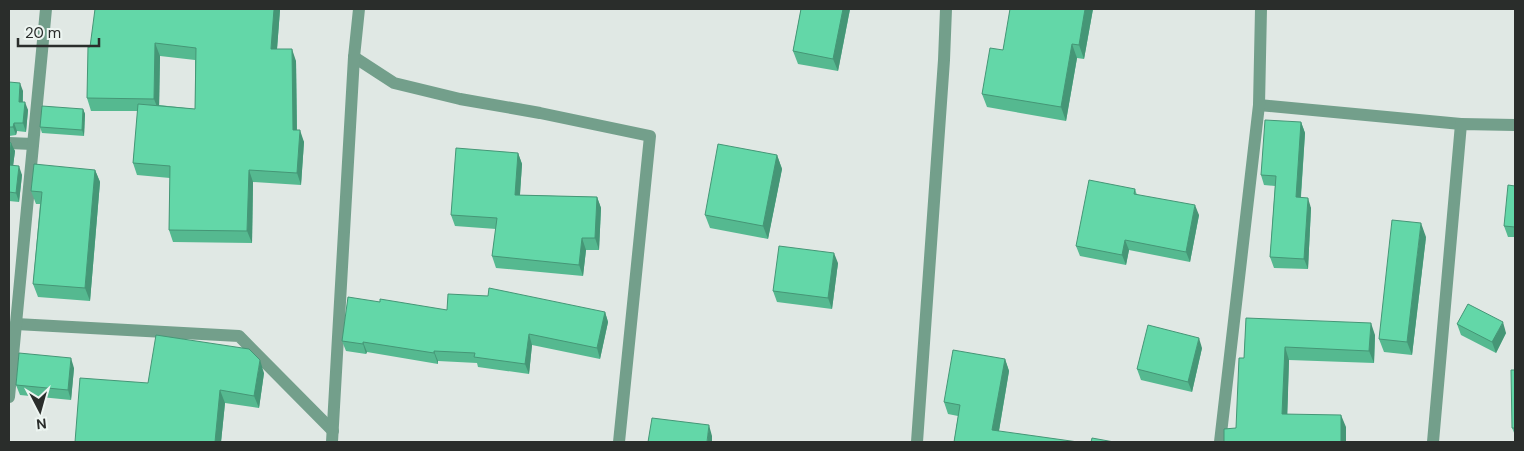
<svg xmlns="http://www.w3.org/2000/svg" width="1524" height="451" viewBox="0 0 1524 451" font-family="'DM Sans',sans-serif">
<rect width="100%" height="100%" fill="#e0e8e4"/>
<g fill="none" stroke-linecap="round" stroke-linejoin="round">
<g stroke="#739f8b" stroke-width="12">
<path d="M354,57L394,83L460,99L540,113L650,136L619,442"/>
<path d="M1259,105L1461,124"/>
<path d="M9,143L33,144"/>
<path d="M16,324L239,336L333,431"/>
<path d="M9,397L46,9"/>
<path d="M332,442L354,57L359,9"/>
<path d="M917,442L944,60L946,9"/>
<path d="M1220,442L1259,105L1261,9"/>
<path d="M1433,442L1461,124L1515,125"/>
</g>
</g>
<g fill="#55b990" fill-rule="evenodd">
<path d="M801,9H850L838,71L798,64L793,51Z"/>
<path d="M1093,9L1084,59L1077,58L1066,121L987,107L982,94L1003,50Z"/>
<path d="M280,10L277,49L296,61L297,130L304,142L301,185L253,182L252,243L173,242L169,230L170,178L137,175L133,163L138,111H91L87,98L90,47ZM160,56L195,60V109L159,105Z"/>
<path d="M9,82L23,91V102L28,110L26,132L17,131L16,135L9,136Z"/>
<path d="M83,109L85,114L84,136L42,133L40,127Z"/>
<path d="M1301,122L1305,133L1301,197L1311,208L1308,269L1274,268L1270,257L1275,186L1264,185L1261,175Z"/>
<path d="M9,142L15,151L13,166L22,175L19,202L9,201V203Z"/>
<path d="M518,153L522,164L520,195L597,197L601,208L599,250H586L583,276L496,268L492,256L496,229L455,226L451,215Z"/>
<path d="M777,155L782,169L768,239L710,228L705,215Z"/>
<path d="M95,170L100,182L90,301L38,297L33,284L40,204H36L31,191Z"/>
<path d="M1515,186V237H1508L1504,226Z"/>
<path d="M1135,189L1137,195L1199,215L1190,262L1129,250L1126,265L1080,256L1076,246Z"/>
<path d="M1426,237L1412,355L1384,352L1379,339Z"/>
<path d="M838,263L832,309L777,302L773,291Z"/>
<path d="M447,310L605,312L608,322L600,359L532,345L529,374L478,367L477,363L438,361V364L367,352L366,354L346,351L342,341Z"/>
<path d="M1246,318L1375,335L1374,363L1289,360L1287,414L1346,427V442H1224L1236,428L1244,358Z"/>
<path d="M1457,324L1506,333L1496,353L1461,335Z"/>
<path d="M1202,348L1192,392L1141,380L1137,369Z"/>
<path d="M1005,359L1009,371L999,431L954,442L958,416L948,414L944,402Z"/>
<path d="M74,368L71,400L20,395L16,385Z"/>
<path d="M1515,370V435L1512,428Z"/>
<path d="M264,373L259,408L225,403L221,442H75L148,383Z"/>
</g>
<g fill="#459676">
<path d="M274,9H279L280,10L276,62L271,49Z"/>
<path d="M843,9H850L838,71L833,59Z"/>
<path d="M1085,9H1093L1084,59L1079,45Z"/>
<path d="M155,43L160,56L159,112L154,99Z"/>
<path d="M1072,44L1077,58L1066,121L1061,107Z"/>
<path d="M292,49L296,61L297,142L293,130Z"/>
<path d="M20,83L23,91L22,110L19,102Z"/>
<path d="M25,102L28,110L26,132L23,123Z"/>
<path d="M83,109L85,114L84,136L82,130Z"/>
<path d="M1301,122L1305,133L1300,207L1296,197Z"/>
<path d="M14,123L17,131L16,135L13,127Z"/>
<path d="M300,130L304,142L301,185L297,173Z"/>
<path d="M11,143L15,151L12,174L9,165Z"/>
<path d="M518,153L522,164L519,207L515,195Z"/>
<path d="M777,155L782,169L768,239L763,226Z"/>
<path d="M19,166L22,175L19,202L16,193Z"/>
<path d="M95,170L100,182L90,301L85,288Z"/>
<path d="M249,170L253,182L252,243L247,231Z"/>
<path d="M597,197L601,208L599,250L595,238Z"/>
<path d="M1308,198L1311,208L1308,269L1304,259Z"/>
<path d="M1195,205L1199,215L1190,262L1186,252Z"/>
<path d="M1421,223L1426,237L1412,355L1407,342Z"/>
<path d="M582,238L586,250L583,276L579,265Z"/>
<path d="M1125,240L1129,250L1126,265L1122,255Z"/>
<path d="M834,253L838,263L832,309L828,298Z"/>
<path d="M605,312L608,322L600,359L597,348Z"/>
<path d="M1503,322L1506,333L1496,353L1492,342Z"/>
<path d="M1371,323L1375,335L1374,363L1369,351Z"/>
<path d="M529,334L532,345L529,374L525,364Z"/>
<path d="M1199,338L1202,348L1192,392L1188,382Z"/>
<path d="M363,342L367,352L366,354L363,344Z"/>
<path d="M1285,347L1289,360L1287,426L1282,414Z"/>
<path d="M434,351L438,361V364L434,353Z"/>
<path d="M71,358L74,368L71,400L68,390Z"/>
<path d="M1005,359L1009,371L997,442L992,430Z"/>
<path d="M260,360L264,373L259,408L254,396Z"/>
<path d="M220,390L225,403L221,442H215Z"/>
<path d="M1341,415L1346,427V442H1341Z"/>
<path d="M709,425L712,436V442H707Z"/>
</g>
<g fill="#63d7a8" stroke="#459676">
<path d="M95,9H274L271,49H292L293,130H300L297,173L249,170L247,231L169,230L170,166L133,163L138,104L195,109L196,48L155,43L154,99L87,98L88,47H90Z"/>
<path d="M801,9H843L833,59L793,51Z"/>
<path d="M1010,9H1085L1079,45L1072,44L1061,107L982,94L990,48L1003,50Z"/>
<path d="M9,82L20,83L19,102H25L23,123H14L13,127H9Z"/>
<path d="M42,106L83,109L82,130L40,127Z"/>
<path d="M1265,120L1301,122L1296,197L1308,198L1304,259L1270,257L1276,176L1261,175Z"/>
<path d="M9,142L11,143L9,165L19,166L16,193L9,192Z"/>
<path d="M718,144L777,155L763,226L705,215Z"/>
<path d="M456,148L518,153L515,195L597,197L595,238H582L579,265L492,256L497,218L451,215Z"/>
<path d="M34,164L95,170L85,288L33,284L42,192L31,191Z"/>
<path d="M1089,180L1135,189L1134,194L1195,205L1186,252L1125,240L1122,255L1076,246Z"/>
<path d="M1508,185L1515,186V227L1504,226Z"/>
<path d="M1392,220L1421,223L1407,342L1379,339Z"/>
<path d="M779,246L834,253L828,298L773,291Z"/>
<path d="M489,288L605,312L597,348L529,334L525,364L474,357L475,353L434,351V353L363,342V344L342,341L348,297L380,302V299L447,310L448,294L488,296Z"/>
<path d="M1468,304L1503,322L1492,342L1457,324Z"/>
<path d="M1246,318L1371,323L1369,351L1285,347L1282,414L1341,415V442H1224V429L1236,428L1239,358H1244Z"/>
<path d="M1148,325L1199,338L1188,382L1137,369Z"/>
<path d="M156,335L249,349L260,360L254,396L220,390L215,442H75L80,378L148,383Z"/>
<path d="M953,350L1005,359L992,430L1078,442H954L960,405L944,402Z"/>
<path d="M19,353L71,358L68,390L16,385Z"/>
<path d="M1511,370H1515V428H1512Z"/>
<path d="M652,418L709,425L707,442H648Z"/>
<path d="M1092,438L1114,442H1091Z"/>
</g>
<rect width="1524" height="451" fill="none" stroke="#2a2d2b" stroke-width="20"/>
<g transform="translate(40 411) rotate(174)" stroke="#edf5f1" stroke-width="4" paint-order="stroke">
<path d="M0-4L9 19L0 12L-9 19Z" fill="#2a2d2b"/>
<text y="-8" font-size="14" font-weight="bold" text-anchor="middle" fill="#2a2d2b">N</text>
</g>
<path d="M18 38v8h81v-8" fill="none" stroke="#2a2d2b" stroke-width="2.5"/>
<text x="25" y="38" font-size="15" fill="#2a2d2b" stroke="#edf5f1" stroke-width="4" paint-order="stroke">20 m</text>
</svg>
